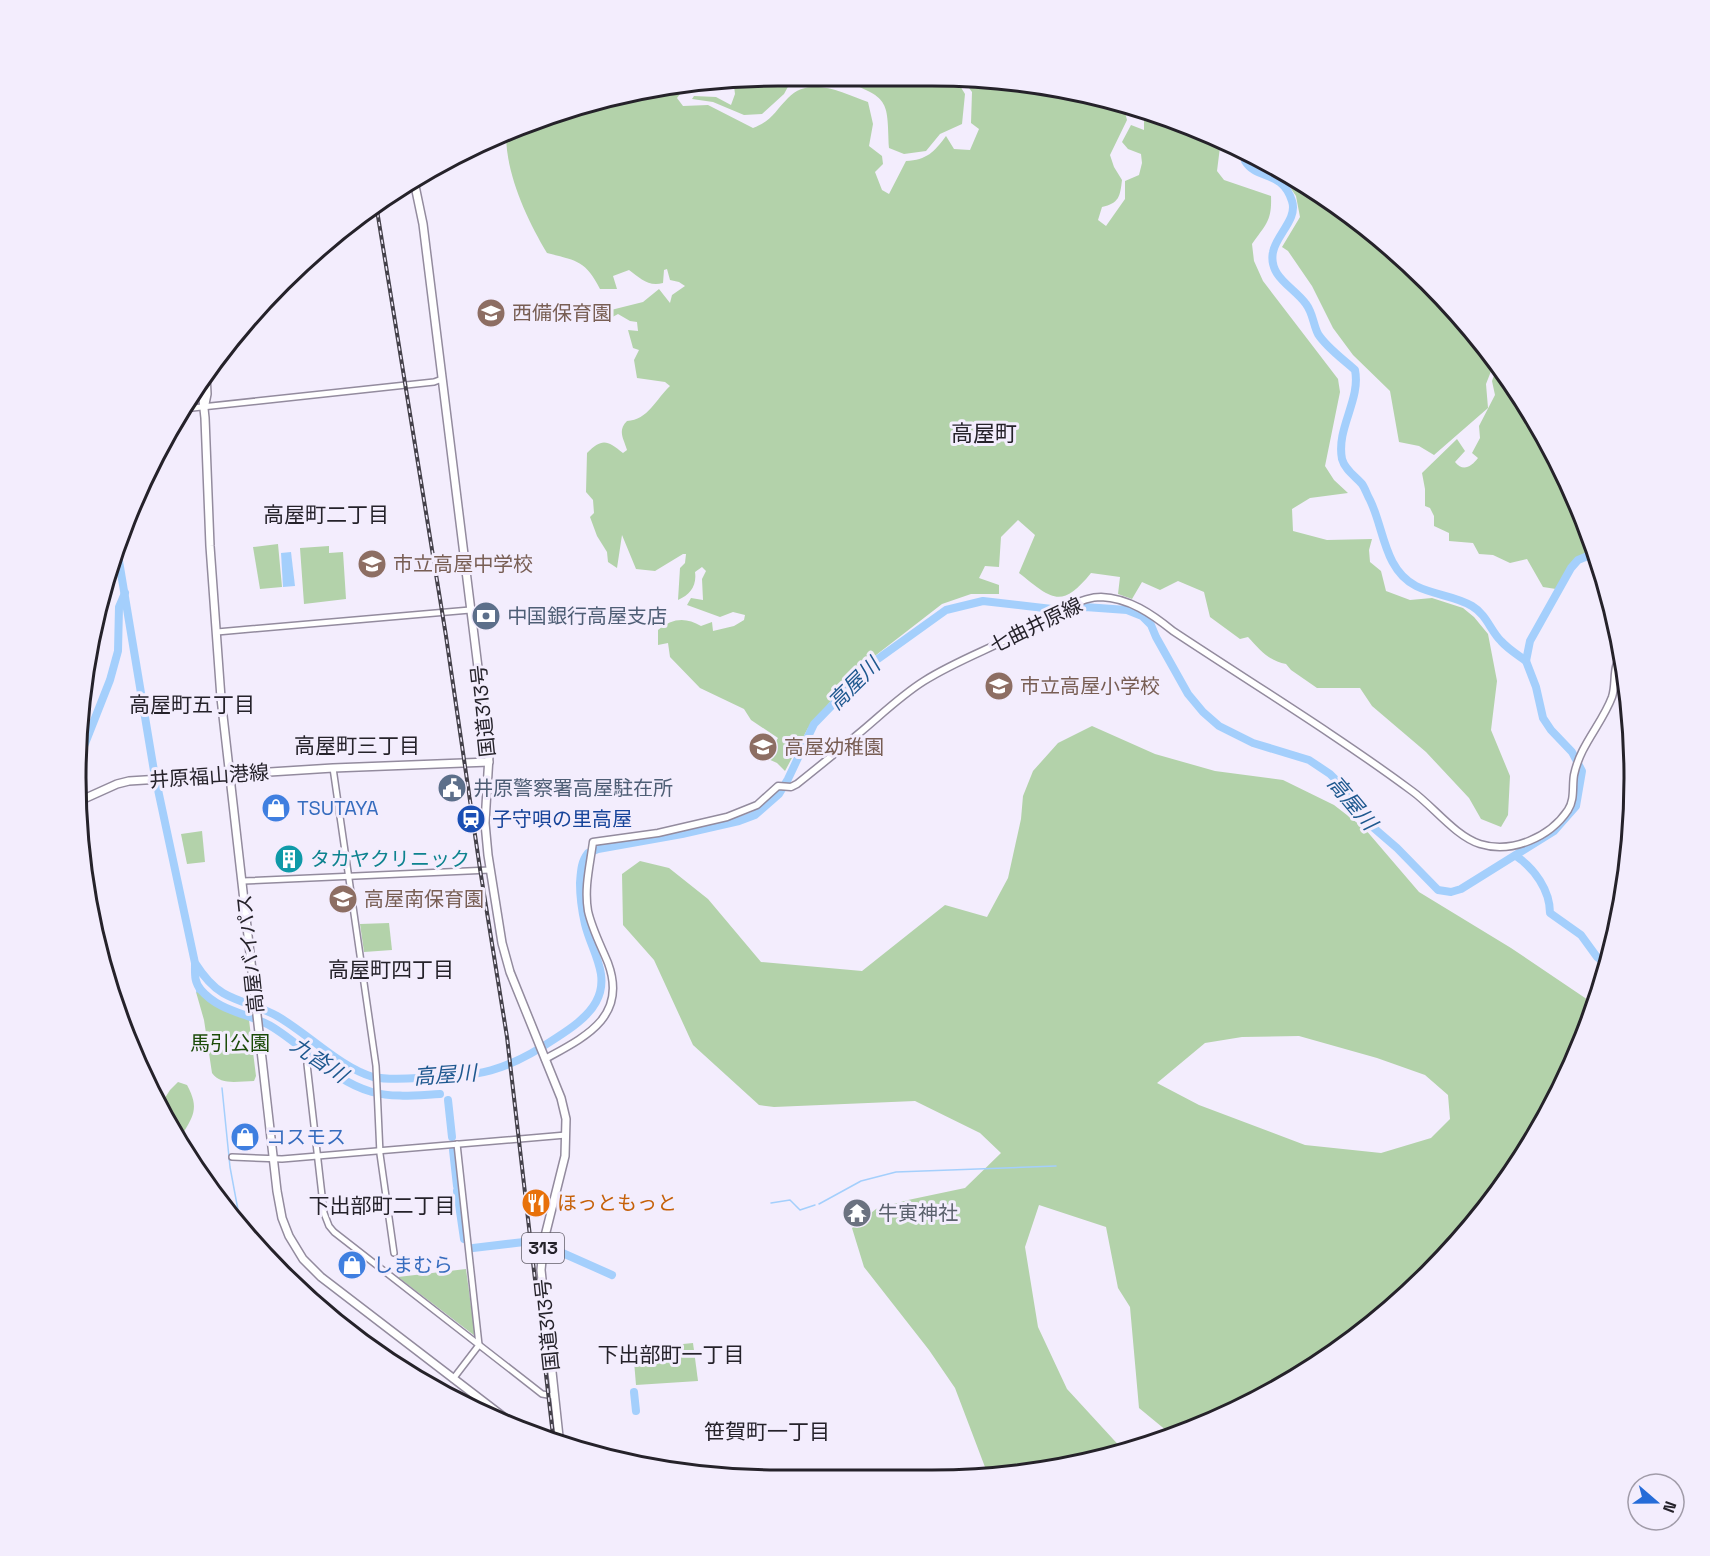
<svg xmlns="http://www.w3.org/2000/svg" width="1710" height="1556" viewBox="0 0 1710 1556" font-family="'Space Grotesk','Noto Sans JP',sans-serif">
<rect width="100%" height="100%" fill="#f3edfd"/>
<g fill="#b3d2aa" fill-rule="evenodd">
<path d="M778,75H827V79H801L790,83L784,94L762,114L744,115L713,102L692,99L694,96L716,97L731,105L735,94L734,86L711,82Z"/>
<path d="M844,76H954L965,94L962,124L940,134L926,151L904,154L889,148C887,103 891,98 846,82Z"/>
<path d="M960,76H978L1069,89L1123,105L1127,120L1110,155L1114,167L1122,180C1120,197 1119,203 1102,207L1098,220L1106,226L1125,199V181L1139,175L1142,163L1141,154L1128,149L1122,142L1131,125L1144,130V111L1201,129L1221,139L1217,171L1224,180L1271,196C1272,221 1266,224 1252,244L1254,261L1263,281L1338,379L1340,392L1325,466L1334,480L1348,493L1310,498L1292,509L1293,531L1327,540L1372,539L1369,550L1370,562L1381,571L1386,591L1410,600L1432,598L1463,608L1474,617L1488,634L1497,681L1491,730L1510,776L1508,815L1501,827L1481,819L1469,798L1426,752L1372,706L1360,688H1317L1291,670L1286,664C1269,661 1260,650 1248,637L1240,639L1210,617L1204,592L1178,581L1160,590L1142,582L1132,599L1118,594L1120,577L1091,573C1061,610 1052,599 1019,573L1035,535L1018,520L1001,537L999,567L985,566L979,578L999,585V594H971L942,604L858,669L808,728L785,771L777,763L766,758L778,738L751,720L744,709L700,688L670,657L668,643L658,645V630C672,618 686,617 701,626L712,622L713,631L734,626L744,620L745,615L733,612L720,617L687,605L691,598L703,600L702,579L706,571L702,567L695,572C697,586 690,595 678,600L680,568L685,563L686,554H683L655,571L636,569L622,535L617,568L608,562L607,552L597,536L590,517L594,513L593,500L586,492L587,453C602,438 607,440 623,453L627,450C624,439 617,431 627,421C648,420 656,399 670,386L665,382L637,378L634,360L639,350L633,348L628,330L638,331L637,322L630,321L618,314L607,320V311L643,302L659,289L670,303L672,295L685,286L679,282L670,280L667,269L664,270L663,283C648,287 640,278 629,270L613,276L617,289H600C585,260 577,261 547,253C527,219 506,175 506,134L641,89L683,84V90L677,98L683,106L708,105L753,128C772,121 775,111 788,98C810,75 843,93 868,102L873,124L869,146L882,156L883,164L875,172L882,190L889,194L906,161C927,160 934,152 946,136L954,149L970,150L979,129L971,123L972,92Z"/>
<path d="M1258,159L1323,194L1429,281L1495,361L1486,384L1488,408L1434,455L1419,446L1399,442L1390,391L1353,355L1333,328L1312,286L1288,251L1282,247L1300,217L1296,196L1281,174L1253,166Z"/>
<path d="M1498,365L1516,387L1581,509L1596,558H1592L1568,567L1556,589L1543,587L1527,559L1510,563L1493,555L1479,554L1473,543L1449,541V533L1434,526V516L1430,508L1425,506V489L1422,473L1457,439L1465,451L1455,462C1463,472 1471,467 1478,458L1472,453L1480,438L1479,426L1495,395L1492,381Z"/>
<path d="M278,544L282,587L260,589L253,547Z"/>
<path d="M329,546V553L343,552L346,599L304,604L300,548Z"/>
<path d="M1092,726L1155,754L1215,771L1283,780L1334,805L1365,829L1419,892L1511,948L1594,1004L1582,1047L1517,1168L1429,1275L1323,1362L1201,1427L1173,1436L1139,1408L1130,1307L1118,1288L1106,1227L1039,1205L1025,1247L1038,1327L1067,1389L1124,1451L1069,1467L988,1475L955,1388L929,1350L864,1267L852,1228L876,1209L908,1200L965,1188L1001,1153L980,1133L915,1101L774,1107L759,1105L693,1045L654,960L623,925L622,874L640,861L669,868L708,899L761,962L862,971L945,905L987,917L1008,878L1021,819L1023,796L1033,771L1058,743ZM1299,1036L1377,1058L1425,1075L1448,1095L1450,1119L1431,1138L1381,1153L1305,1145L1199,1105L1157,1083L1205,1043L1242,1037Z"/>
<path d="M202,831L205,862L187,864L181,834Z"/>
<path d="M389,923L392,950L364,952L360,924Z"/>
<path d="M199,990C212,1007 230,1012 249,1020L256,1076L254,1081C239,1081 221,1086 212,1073L204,1020L196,992Z"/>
<path d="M178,1082L187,1085C200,1109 193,1116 181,1137L161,1104L170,1090Z"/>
<path d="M466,1269L475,1336L398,1277Z"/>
<path d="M693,1343L698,1381L636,1385L633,1349Z"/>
</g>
<path fill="#a4cffc" d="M291,552L295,586L283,587L281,553Z"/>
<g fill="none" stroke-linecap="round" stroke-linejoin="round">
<g stroke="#a4cffc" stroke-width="1.5">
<path d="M195,981L197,992"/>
<path d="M222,1088L230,1167L238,1210"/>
<path d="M771,1203L790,1200L800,1210L815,1205"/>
<path d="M819,1204L861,1181L896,1172L1056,1166"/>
<path d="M240,1218L242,1225C265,1252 288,1281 315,1304C341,1327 378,1341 402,1367"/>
<path d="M878,1472L887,1471L892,1478L905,1480"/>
</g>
<g stroke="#a4cffc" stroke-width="8">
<path d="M1247,153L1245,161C1257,181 1282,169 1292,201C1298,219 1276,235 1273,252C1268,277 1294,287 1306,304C1313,313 1313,324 1318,334C1327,348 1343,359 1355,370C1361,400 1336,428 1342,459C1345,470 1355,476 1362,484C1365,488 1367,495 1370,500C1384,528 1384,570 1416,586C1434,595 1456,596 1472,606C1487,615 1490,630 1501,641C1508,649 1518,655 1526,661"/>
<path d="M117,549L154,771L195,963C202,974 211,986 223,993C240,1003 260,1006 277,1016C307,1033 341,1068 373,1077C388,1080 404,1079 419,1078C480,1076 504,1073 556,1038C570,1029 588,1017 596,1002C611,975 591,950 585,924C582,911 580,896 580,883C581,871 581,862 588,853L598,849L682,834L739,821L755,815L779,794L788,779L814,724L875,661L946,610L983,601L1069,611L1085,607L1127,610L1142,616L1151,625L1156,637L1188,694L1203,712L1219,726L1253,743L1309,760L1330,774L1343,787L1351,805L1368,823L1397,848L1438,890L1451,892L1461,889L1554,831L1576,806L1582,771L1572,752L1551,730L1543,718L1536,687L1526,661L1530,641L1571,568L1578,560L1595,553"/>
<path d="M77,764L110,680L118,651L119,607L125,593"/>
<path d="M1516,856C1534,868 1550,890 1550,913L1581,935L1597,957L1607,964"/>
<path d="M195,964C195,974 194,982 201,990C219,1011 246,1013 269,1025C304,1045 332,1081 372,1092C394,1098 418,1095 440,1094"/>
<path d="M448,1100L452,1137"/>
<path d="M453,1150L457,1186"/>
<path d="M457,1191L464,1239"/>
<path d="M549,1247L612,1275"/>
<path d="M473,1248L524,1242"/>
<path d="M634,1392L636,1411"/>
</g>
<g stroke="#938b9e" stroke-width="8">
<g id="tertiary">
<path d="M183,409L434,382L442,379"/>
<path d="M217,632L470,610"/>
<path d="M333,768L376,1066L380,1154L394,1253"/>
<path d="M243,881L490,870"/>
<path d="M309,1060L307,1064L324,1213L329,1226L334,1232L528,1383L542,1394L554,1396"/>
<path d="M232,1157L282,1159L566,1135"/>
<path d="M453,1379L479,1345L457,1144"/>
</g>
</g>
<g stroke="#938b9e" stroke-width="9">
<path id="secondary" d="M545,1059C585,1037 628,1017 608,963C601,946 592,929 588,911C584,888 590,865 593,842L658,833L727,817L757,805L778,786L791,787L797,784C817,768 837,752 857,735C879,717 900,696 924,681C954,662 987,650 1018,634C1040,622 1076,597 1101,597C1129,598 1152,614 1173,631C1253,684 1335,734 1412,791C1433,806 1455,836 1480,844C1512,854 1550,837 1568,810C1575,799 1572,787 1574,775C1580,745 1602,724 1612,697C1617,682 1611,666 1623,654"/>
</g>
<g stroke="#938b9e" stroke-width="10">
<path id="primary" d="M77,802L117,784L129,781L333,768L489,762"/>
</g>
<g stroke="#938b9e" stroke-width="10">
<g id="trunk">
<path d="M414,181L423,224L485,724L489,756L485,823L488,855L502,943L510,972L561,1098L566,1119L565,1156L544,1240L541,1270L560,1446"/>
<path d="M201,381L205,418L210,546L221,698L277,1191L282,1218L289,1236L303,1259L321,1277L518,1428"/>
<path d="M205,404L207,394L206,374"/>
</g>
</g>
<use href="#tertiary" stroke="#fff" stroke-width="5"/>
<use href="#secondary" stroke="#fff" stroke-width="6"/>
<use href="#primary" stroke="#fff" stroke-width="7"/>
<use href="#trunk" stroke="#fff" stroke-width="7"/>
<g stroke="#44414a" stroke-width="4">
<path id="rail" d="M376,204L446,636L480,869L507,1037L554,1444"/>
</g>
<use href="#rail" stroke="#f3edfd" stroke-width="1.5" stroke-dasharray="4.5" stroke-linecap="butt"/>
</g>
<defs>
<g id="school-disc" transform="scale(1.5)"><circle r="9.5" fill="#8d6e63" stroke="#f3edfd"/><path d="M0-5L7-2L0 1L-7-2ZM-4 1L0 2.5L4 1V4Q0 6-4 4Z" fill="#fff"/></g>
<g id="bank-disc" transform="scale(1.5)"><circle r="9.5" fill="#5c6f8a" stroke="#f3edfd"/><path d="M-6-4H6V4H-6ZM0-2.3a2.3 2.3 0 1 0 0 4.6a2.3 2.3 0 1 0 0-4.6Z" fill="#fff"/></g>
<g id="civic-disc" transform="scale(1.5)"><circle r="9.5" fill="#5c6f8a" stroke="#f3edfd"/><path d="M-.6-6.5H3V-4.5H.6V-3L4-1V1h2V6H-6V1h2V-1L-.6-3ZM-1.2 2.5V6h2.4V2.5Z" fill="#fff"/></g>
<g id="shop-disc" transform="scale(1.5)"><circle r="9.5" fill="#3f7fe0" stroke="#f3edfd"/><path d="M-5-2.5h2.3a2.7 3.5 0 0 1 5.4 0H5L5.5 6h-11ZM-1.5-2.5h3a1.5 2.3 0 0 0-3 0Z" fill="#fff"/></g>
<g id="station-disc" transform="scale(1.5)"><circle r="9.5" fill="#1a4fb4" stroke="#f3edfd"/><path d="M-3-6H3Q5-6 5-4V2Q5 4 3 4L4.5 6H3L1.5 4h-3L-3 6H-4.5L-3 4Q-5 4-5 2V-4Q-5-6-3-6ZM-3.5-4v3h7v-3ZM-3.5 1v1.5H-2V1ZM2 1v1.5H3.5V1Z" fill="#fff"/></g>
<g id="building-disc" transform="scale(1.5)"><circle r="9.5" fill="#0f9aa8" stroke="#f3edfd"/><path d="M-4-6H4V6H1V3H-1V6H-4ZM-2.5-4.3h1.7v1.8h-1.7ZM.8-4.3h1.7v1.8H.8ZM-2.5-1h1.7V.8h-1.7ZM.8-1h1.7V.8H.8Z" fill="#fff"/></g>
<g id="restaurant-disc" transform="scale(1.5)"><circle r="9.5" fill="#e8710a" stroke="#f3edfd"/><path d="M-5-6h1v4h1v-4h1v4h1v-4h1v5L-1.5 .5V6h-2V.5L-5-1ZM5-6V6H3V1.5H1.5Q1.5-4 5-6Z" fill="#fff"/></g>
<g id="temple-disc" transform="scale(1.5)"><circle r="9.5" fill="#6b7280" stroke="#f3edfd"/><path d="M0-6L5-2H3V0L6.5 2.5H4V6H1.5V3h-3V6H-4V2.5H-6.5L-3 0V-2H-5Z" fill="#fff"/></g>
</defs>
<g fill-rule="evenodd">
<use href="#school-disc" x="491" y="313"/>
<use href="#school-disc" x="372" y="564"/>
<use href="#bank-disc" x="486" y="616"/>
<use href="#school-disc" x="999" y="686"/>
<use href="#school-disc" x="763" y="747"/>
<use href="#civic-disc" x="452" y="788"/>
<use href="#shop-disc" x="276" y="808"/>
<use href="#station-disc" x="471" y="819"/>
<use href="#building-disc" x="289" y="859"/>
<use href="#school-disc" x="343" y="899"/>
<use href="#shop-disc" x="245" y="1137"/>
<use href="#restaurant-disc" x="536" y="1203"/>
<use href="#temple-disc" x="857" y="1213"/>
<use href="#shop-disc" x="352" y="1265"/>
</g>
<g text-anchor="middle" stroke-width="6" stroke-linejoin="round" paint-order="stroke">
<rect fill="#f3edfd" stroke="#635f69" stroke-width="1.5" x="522" y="1233" width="42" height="30" rx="4.5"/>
<g font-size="18" font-weight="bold" fill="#25222a">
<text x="543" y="1254">313</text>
</g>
<g font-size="20" fill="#785e54" stroke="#f3edfd" text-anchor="start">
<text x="512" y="320">西備保育園</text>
<text x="393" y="571">市立高屋中学校</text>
<text x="1020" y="693">市立高屋小学校</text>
<text x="784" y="754">高屋幼稚園</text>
<text x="364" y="906">高屋南保育園</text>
</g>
<g font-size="20" fill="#4e5e75" stroke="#f3edfd" text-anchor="start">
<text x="507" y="623">中国銀行高屋支店</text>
<text x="473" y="795">井原警察署高屋駐在所</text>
</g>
<g font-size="20" fill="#25222a" stroke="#f3edfd">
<text transform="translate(1036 625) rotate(-26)" y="7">七曲井原線</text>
<text transform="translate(483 711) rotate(-96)" y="7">国道313号</text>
<text transform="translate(209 776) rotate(-4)" y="7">井原福山港線</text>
<text transform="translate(250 954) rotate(-96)" y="7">高屋バイパス</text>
<text transform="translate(547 1325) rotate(-96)" y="7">国道313号</text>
</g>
<g font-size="20" fill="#366cbe" stroke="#f3edfd" text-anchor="start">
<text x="297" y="815">TSUTAYA</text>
<text x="266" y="1144">コスモス</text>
<text x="373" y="1272">しまむら</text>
</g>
<g font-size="20" fill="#164399" stroke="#f3edfd" text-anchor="start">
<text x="492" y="826">子守唄の里高屋</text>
</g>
<g font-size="20" fill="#0d838f" stroke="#f3edfd" text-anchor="start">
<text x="310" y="866">タカヤクリニック</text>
</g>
<g font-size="20" fill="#1b4b08" stroke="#f3edfd">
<text x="230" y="1050">馬引公園</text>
</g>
<g font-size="20" fill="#c56008" stroke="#f3edfd" text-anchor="start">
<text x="557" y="1210">ほっともっと</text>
</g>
<g font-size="20" fill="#5b616d" stroke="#f3edfd" text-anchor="start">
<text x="878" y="1220">牛寅神社</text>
</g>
<g font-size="21" fill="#25222a" stroke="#f3edfd">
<text x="326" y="522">高屋町二丁目</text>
<text x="192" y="712">高屋町五丁目</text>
<text x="357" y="753">高屋町三丁目</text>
<text x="391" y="977">高屋町四丁目</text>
<text x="382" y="1213">下出部町二丁目</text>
<text x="671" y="1362">下出部町一丁目</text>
<text x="767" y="1439">笹賀町一丁目</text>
</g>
<g font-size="21" font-style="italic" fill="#1e588f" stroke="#f3edfd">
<text transform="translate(854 684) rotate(-45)" y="7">高屋川</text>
<text transform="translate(1352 803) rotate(50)" y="7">高屋川</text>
<text transform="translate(319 1060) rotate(34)" y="7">九沓川</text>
<text transform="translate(445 1075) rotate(-4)" y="7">高屋川</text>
</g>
<g font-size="22" fill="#25222a" stroke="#f3edfd">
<text x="984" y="441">高屋町</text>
</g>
</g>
<path d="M0 0H1710V1556H0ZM778 86H932A692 692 0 0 1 1624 778V778A692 692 0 0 1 932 1470H778A692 692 0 0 1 86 778V778A692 692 0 0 1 778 86Z" fill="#f3edfd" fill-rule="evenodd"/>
<path fill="none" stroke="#25222a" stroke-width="3" d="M778 86H932A692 692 0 0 1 1624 778V778A692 692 0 0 1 932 1470H778A692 692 0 0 1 86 778V778A692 692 0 0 1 778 86Z"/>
<g transform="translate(1656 1502) rotate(110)"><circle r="28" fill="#f3edfd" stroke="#a19ca9" stroke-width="1.5"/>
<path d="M0-4.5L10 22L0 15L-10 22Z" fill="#256cd8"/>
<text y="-9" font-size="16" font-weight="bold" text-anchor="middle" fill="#25222a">N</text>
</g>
</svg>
